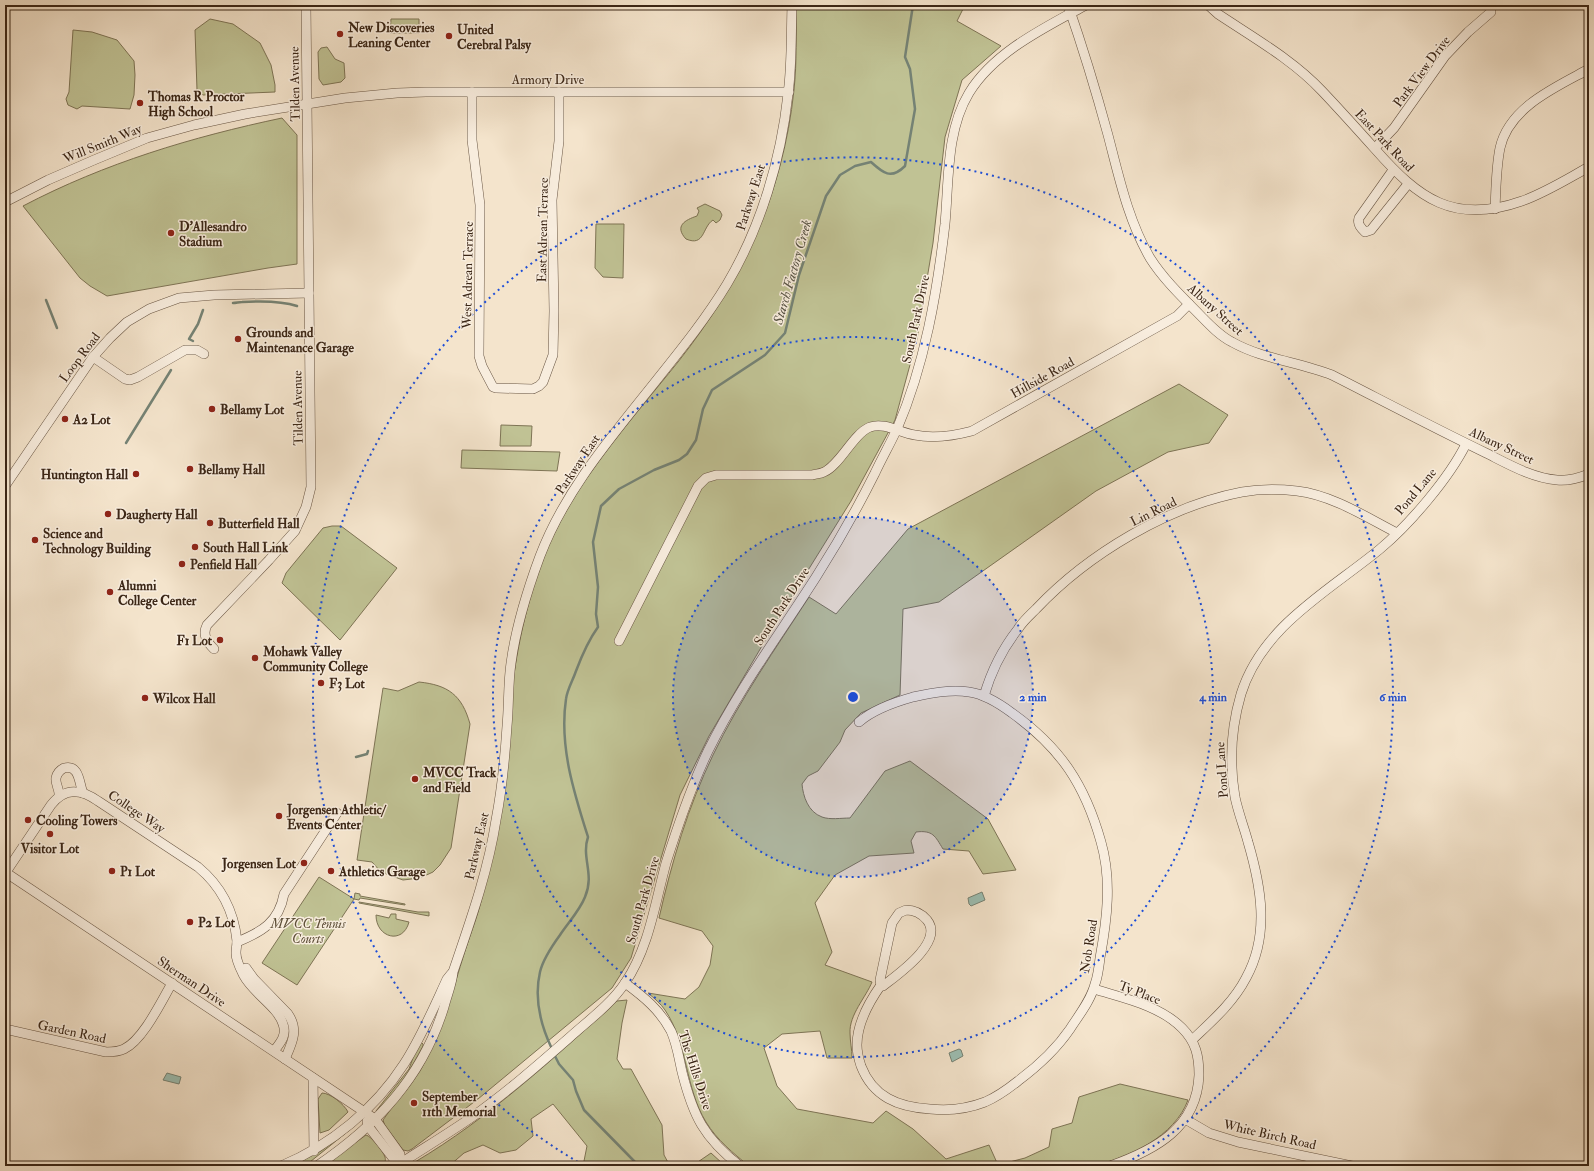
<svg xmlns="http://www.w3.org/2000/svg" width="1594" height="1171" viewBox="0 0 1594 1171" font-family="'IM FELL Double Pica',serif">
<rect width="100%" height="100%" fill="#f4e4cc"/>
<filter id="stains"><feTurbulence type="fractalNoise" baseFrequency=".005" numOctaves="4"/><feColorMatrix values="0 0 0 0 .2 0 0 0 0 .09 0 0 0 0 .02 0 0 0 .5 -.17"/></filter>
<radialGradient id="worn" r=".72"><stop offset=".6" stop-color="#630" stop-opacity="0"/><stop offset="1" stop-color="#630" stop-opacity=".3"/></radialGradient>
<g fill="#c0c294" stroke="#7e7455">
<path d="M796,5H965L957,21L1001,46L962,80L945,137L933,243L917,339L895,420L851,501L779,617L709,736L680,795L631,958L612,988L478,1099L412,1149L408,1151L403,1150L385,1126L383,1120C394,1103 409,1089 420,1071C442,1033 452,992 465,951C471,932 479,913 483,893C487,875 488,857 491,839C496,798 502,758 508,718C515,661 523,611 544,557C573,483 629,423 678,362C742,281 783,194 794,90C797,62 796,33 796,5Z"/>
<path d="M210,19L233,24L260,43L271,65L275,85V92L203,95L197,90L195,30Z"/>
<path d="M391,19H419V33H390Z"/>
<path d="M73,30L92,32L117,40L134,61L135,75L134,95L130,109L82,106L77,109L68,105L66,99L69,92Z"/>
<path d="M327,47L335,59L344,63L345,78L341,82L323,85L319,79L318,52L321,48Z"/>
<path d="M282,118L297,135V264L268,268L107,296L90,286L80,278L23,206C105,163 192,137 282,118Z"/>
<path d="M705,204L720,211L722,215L720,220L716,223L713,220C702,227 705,247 686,239C674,226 685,220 697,216L699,211L697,208Z"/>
<path d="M596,224H624L623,278L603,277L595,268Z"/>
<path d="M1179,384L1228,415L1209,443L1168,452L1096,491L939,602L903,609L900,695L861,713L845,730L840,742L818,771L808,776L802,784C803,796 808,812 822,817C830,820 841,818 850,818L885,771L910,761L988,819L1016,870L983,874L969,851L943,849C935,836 933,830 916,832L911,841L914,853L869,856L835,875L815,903L832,952L825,965L872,982C866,997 849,1015 850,1033C850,1041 852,1049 852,1058H827L820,1031L782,1034L764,1048L777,1086L797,1109L873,1123L886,1111L913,1129L946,1159L989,1145L998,1165L1025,1158L1049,1147L1052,1129L1072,1123L1079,1097L1120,1084L1188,1100C1175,1136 1129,1158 1093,1166H749C733,1153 717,1140 706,1122C685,1088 688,1044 665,1010C661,1004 654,998 648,993L685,999L699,987L710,965L713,946L702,931L659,918C672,861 688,807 713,755C740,699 776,648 809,597L836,614L908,529Z"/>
<path d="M501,425L532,426L531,446H500Z"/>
<path d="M462,450L560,452L557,471L461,468Z"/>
<path d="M332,526H341L397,568L340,640L282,583L286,573L323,528Z"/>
<path d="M419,682C448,685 462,695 470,724L451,848L440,865L433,872L420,878L403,880L381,872L372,862L357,860L383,688L398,691Z"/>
<path d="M319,877L354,899L297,985L262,963Z"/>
<path d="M355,893L360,894V896L405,904V905L360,898L359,900L354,899Z"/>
<path d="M359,902L418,912H429V916L359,903Z"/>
<path d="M391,914H396V919L409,922C403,945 376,938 376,915L389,918Z"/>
<path d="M627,1000L622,1023L617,1059L623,1069H631L662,1125L664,1155L670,1166H583L587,1146L553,1104L531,1119L533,1136L516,1150L500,1153L483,1145L464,1153L449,1166H413L415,1162C489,1118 553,1059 617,1001Z"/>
<path d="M421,1042L423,1044V1046C411,1069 396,1094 376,1111L409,1069L414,1055Z"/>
<path d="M322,1093C330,1093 344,1104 348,1112L329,1130L320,1133L318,1099Z"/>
<path d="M352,1128L305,1166H291L321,1151Z"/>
<path d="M366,1135C371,1136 383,1151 385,1157C386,1161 385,1163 382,1166H323Z"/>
<path d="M711,1153L723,1164L722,1166H692Z"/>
</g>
<g fill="#9cbfb3" stroke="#758274">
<path d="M982,892L985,900L971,906L969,904L968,898Z"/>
<path d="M959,1049L961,1050L963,1056L952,1062L949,1053Z"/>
<path d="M167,1073L181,1077L179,1084L163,1080Z"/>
</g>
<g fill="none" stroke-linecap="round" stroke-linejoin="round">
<g stroke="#758274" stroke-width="2.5">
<path d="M46,300L57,328"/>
<path d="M233,303C236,303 239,302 242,302C258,301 282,301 297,306"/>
<path d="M193,341L189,339L198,324L203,310"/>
<path d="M126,443L171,370"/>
<path d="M356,757L367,754L368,751"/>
<path d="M552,1049C541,1026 534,998 540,972C543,959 552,946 560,935C568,923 580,910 585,897C595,874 581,858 588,837C574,793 559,746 566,699C567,690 573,680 576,671C582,655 588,641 598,627L596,614L598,587L593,542L601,506L619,489L654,470L679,460L687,454L696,440L703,409L712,390L765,355L785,333L799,275L826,196L840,175L855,166L871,162C883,173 891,180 905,166L915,109L910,69L905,57L913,5"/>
<path d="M554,1054L559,1064L573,1080L576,1091L584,1110L635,1162L637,1166"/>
</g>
<g stroke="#695644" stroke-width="10">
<g id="minor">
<path d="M1068,5C1083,48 1096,91 1108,135C1119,177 1128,220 1150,258C1162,277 1179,294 1195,310C1206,321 1218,335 1232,342C1262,359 1299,362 1332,375C1383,401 1434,428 1486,453C1508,464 1532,478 1557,480C1567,481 1579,478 1589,474"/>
<path d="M1208,5L1218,14C1254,38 1293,60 1322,91C1340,110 1358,130 1375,149C1419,199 1454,225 1522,201C1545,193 1567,179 1589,167"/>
<path d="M472,92V140L480,205L479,356L482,366L493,387L496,388L533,389L539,386L543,382L553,355L554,311L552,200L559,141V92"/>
<path d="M1375,148L1394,128L1445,56L1468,32L1491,12"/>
<path d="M1393,170L1359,218C1357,224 1361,228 1365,232L1371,230L1408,184"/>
<path d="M5,202L48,180L94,160L147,138L194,125L245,114L345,98L397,93L426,92H789"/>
<path d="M1495,209C1496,189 1496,168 1500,148C1509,107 1556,87 1589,69"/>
<path d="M93,357L125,379L130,380L138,377L185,350H197L204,354"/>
<path d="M5,486L93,357L110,338L127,322L149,309L179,298L214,295L309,293"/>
<path d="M619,641L698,486L706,478L716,475H812C815,474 820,474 824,472C840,465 853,434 870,427C885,422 900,433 915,435C935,439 953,436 972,431L1177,316L1189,304"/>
<path d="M214,649C207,642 202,635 207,625L269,560L295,531L306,507L311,487L306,5"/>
<path d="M984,696C991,672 1003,648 1018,629C1023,621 1030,615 1036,609C1088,554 1168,506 1242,492C1259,489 1279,489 1297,491C1332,495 1366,517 1397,533"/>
<path d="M859,722C873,710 895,702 913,697C932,693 951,689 969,692C984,694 1000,704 1012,713C1061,748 1085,785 1101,842C1112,880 1107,920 1100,958C1099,967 1098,976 1095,984C1091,1000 1079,1015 1070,1029C1055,1051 1038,1066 1018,1081C1008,1089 997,1097 985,1102C967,1109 949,1111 930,1109C898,1107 873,1097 861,1066C859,1060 857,1052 857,1045C857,1024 869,1002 881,985"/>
<path d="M59,796C60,790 55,784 56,778C57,773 60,770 64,768C80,764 79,784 83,793"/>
<path d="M5,872L375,1119L400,1154L401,1163"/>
<path d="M6,872L51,805C65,787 81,789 98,801L198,867C221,886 234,912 237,941C237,945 236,949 236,953C236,961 241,970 244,976C253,993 278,1007 283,1024C287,1035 281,1042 274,1051"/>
<path d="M906,910C915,910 921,913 927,920C945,942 897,975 883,986L881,985L880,980L892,923L899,913Z"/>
<path d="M237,942C262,932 279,922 284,894L337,813"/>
<path d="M246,968L254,979L288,1014C299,1030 292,1043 285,1059"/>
<path d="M625,983C644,997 660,1010 671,1031C677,1044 679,1059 682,1072C693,1116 704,1138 740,1166"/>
<path d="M1094,989C1123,998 1159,1005 1182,1028C1196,1042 1199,1056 1199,1075C1197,1128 1155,1150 1110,1166"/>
<path d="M5,1029L106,1052C112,1052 118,1052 124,1049C143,1040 161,1002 172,983"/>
<path d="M1192,1040C1212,1021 1233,1003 1246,978C1270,935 1261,886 1248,842C1244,827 1238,812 1235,797C1229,762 1231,728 1241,694C1262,626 1329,591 1380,549C1410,524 1449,478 1466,444"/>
<path d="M313,1078L314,1151"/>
<path d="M1185,1119L1209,1133L1238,1142L1352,1166"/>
<path d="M367,1121L368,1126L393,1158L401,1163L403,1166"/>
<path d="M281,1166C331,1145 375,1109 404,1064C421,1038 434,1007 447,979L451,974"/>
<path d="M317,1166C377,1125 422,1078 444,1007C447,995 452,984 453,972C470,922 488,872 496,820C502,789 505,757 507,726C509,705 508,683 511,663C516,626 527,591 540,556C566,488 614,434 659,377C683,347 707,317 727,284C761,227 781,159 788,94C792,65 791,35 792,5"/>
<path d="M393,1166L401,1163C424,1148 449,1133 472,1117C506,1093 538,1065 570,1037C589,1020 611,1004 625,983C649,948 655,903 666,863C678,825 691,787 708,751C738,690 779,635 816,577C837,544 857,509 875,473C882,458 890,444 897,429C925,364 937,293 945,224C949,181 946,131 969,93C994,52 1044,28 1086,5"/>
</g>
</g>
<use href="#minor" stroke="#f8edde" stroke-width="9"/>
</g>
<circle cx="853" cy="697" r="180" fill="#1d4ed8" fill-opacity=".12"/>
<g fill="none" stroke="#1d4ed8" stroke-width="2" stroke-dasharray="2 4">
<circle cx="853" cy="697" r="180"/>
<circle cx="853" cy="697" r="360"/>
<path d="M583 1165A540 540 0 1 1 1123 1165"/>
</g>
<g fill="#8f2418" stroke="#f8edde" stroke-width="1.5">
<circle cx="340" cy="34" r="4"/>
<circle cx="449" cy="36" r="4"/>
<circle cx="140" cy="103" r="4"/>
<circle cx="171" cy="233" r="4"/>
<circle cx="238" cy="339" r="4"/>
<circle cx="212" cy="409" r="4"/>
<circle cx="65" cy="419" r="4"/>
<circle cx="190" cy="469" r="4"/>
<circle cx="136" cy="474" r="4"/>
<circle cx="108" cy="514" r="4"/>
<circle cx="210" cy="523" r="4"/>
<circle cx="35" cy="540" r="4"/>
<circle cx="195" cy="547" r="4"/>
<circle cx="182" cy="564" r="4"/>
<circle cx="110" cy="592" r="4"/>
<circle cx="220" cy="640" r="4"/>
<circle cx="255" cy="658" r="4"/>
<circle cx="321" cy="683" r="4"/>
<circle cx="145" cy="698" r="4"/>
<circle cx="415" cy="779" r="4"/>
<circle cx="279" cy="816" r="4"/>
<circle cx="28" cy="820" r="4"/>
<circle cx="50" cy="834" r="4"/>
<circle cx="304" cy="863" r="4"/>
<circle cx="112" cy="871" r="4"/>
<circle cx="331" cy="871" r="4"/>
<circle cx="190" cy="922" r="4"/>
<circle cx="414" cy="1103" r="4"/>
</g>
<g text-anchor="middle" stroke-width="3" stroke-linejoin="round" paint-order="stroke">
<g font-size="13" font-weight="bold" fill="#3b2616" stroke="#f8edde" text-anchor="start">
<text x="348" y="32">New Discoveries<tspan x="348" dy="15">Leaning Center</tspan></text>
<text x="457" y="34">United<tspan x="457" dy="15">Cerebral Palsy</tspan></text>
<text x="148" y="101">Thomas R Proctor<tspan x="148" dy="15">High School</tspan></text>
<text x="179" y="231">D'Allesandro<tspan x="179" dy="15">Stadium</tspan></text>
<text x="246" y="337">Grounds and<tspan x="246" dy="15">Maintenance Garage</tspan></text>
<text x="220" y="414">Bellamy Lot</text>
<text x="73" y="424">A2 Lot</text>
<text x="198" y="474">Bellamy Hall</text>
<text x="128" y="479" text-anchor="end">Huntington Hall</text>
<text x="116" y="519">Daugherty Hall</text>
<text x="218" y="528">Butterfield Hall</text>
<text x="43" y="538">Science and<tspan x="43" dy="15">Technology Building</tspan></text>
<text x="203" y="552">South Hall Link</text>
<text x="190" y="569">Penfield Hall</text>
<text x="118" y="590">Alumni<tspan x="118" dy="15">College Center</tspan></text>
<text x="212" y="645" text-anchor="end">F1 Lot</text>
<text x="263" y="656">Mohawk Valley<tspan x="263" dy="15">Community College</tspan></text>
<text x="329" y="688">F3 Lot</text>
<text x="153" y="703">Wilcox Hall</text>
<text x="423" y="777">MVCC Track<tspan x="423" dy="15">and Field</tspan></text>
<text x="287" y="814">Jorgensen Athletic/<tspan x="287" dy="15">Events Center</tspan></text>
<text x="36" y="825">Cooling Towers</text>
<text x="50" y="853" text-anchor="middle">Visitor Lot</text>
<text x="296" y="868" text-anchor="end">Jorgensen Lot</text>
<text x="120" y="876">P1 Lot</text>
<text x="339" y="876">Athletics Garage</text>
<text x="198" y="927">P2 Lot</text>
<text x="422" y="1101">September<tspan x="422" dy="15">11th Memorial</tspan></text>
</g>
<g font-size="13" fill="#3b2616" stroke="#f8edde">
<text transform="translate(1421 71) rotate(-53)" y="5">Park View Drive</text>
<text x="548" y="84">Armory Drive</text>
<text transform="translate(294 84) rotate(-91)" y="5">Tilden Avenue</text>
<text transform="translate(1385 140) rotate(47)" y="5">East Park Road</text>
<text transform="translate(102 143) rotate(-22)" y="5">Will Smith Way</text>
<text transform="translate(750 197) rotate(-72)" y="5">Parkway East</text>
<text transform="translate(542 230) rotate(-89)" y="5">East Adrean Terrace</text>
<text transform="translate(467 275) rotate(-89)" y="5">West Adrean Terrace</text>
<text transform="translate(1216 309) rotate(42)" y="5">Albany Street</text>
<text transform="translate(915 319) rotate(-78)" y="5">South Park Drive</text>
<text transform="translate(79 357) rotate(-53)" y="5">Loop Road</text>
<text transform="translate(1042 377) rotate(-29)" y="5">Hillside Road</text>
<text transform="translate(297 408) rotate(-91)" y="5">Tilden Avenue</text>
<text transform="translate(1502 445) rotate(25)" y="5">Albany Street</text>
<text transform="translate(577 464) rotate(-56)" y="5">Parkway East</text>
<text transform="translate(1415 491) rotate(-50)" y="5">Pond Lane</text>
<text transform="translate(1153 511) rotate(-26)" y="5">Lin Road</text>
<text transform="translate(781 606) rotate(-57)" y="5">South Park Drive</text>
<text transform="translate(1221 770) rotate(-94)" y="5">Pond Lane</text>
<text transform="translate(137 811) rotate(34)" y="5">College Way</text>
<text transform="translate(476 846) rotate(-77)" y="5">Parkway East</text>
<text transform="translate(642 900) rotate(-74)" y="5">South Park Drive</text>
<text transform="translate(1088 946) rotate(-81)" y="5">Nob Road</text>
<text transform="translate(192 981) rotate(34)" y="5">Sherman Drive</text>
<text transform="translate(1140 992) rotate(21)" y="5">Ty Place</text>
<text transform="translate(72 1031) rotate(12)" y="5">Garden Road</text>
<text transform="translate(696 1070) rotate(72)" y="5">The Hills Drive</text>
<text transform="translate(1270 1134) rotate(13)" y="5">White Birch Road</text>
</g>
<g font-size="13" font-style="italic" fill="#5c4d36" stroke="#f8edde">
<text x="308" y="928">MVCC Tennis<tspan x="308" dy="15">Courts</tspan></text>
</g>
<g font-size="14" font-style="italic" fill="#585445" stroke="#f8edde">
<text transform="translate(792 272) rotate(-74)" y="5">Starch Factory Creek</text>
</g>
</g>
<circle cx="853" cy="697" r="6" fill="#1d4ed8" stroke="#f8edde" stroke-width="2"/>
<g font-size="12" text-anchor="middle" font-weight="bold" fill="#1d4ed8" stroke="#f8edde" stroke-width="3" stroke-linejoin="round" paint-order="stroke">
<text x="1033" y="701">2 min</text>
<text x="1213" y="701">4 min</text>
<text x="1393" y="701">6 min</text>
</g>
<rect width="1594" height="1171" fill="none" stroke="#f4e4cc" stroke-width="20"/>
<rect x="6" y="6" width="1582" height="1159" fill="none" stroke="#3b2616" stroke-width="2"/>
<rect x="10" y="10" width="1574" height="1151" fill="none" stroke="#3b2616"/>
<rect width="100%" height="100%" filter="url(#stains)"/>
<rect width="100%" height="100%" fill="url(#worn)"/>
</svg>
